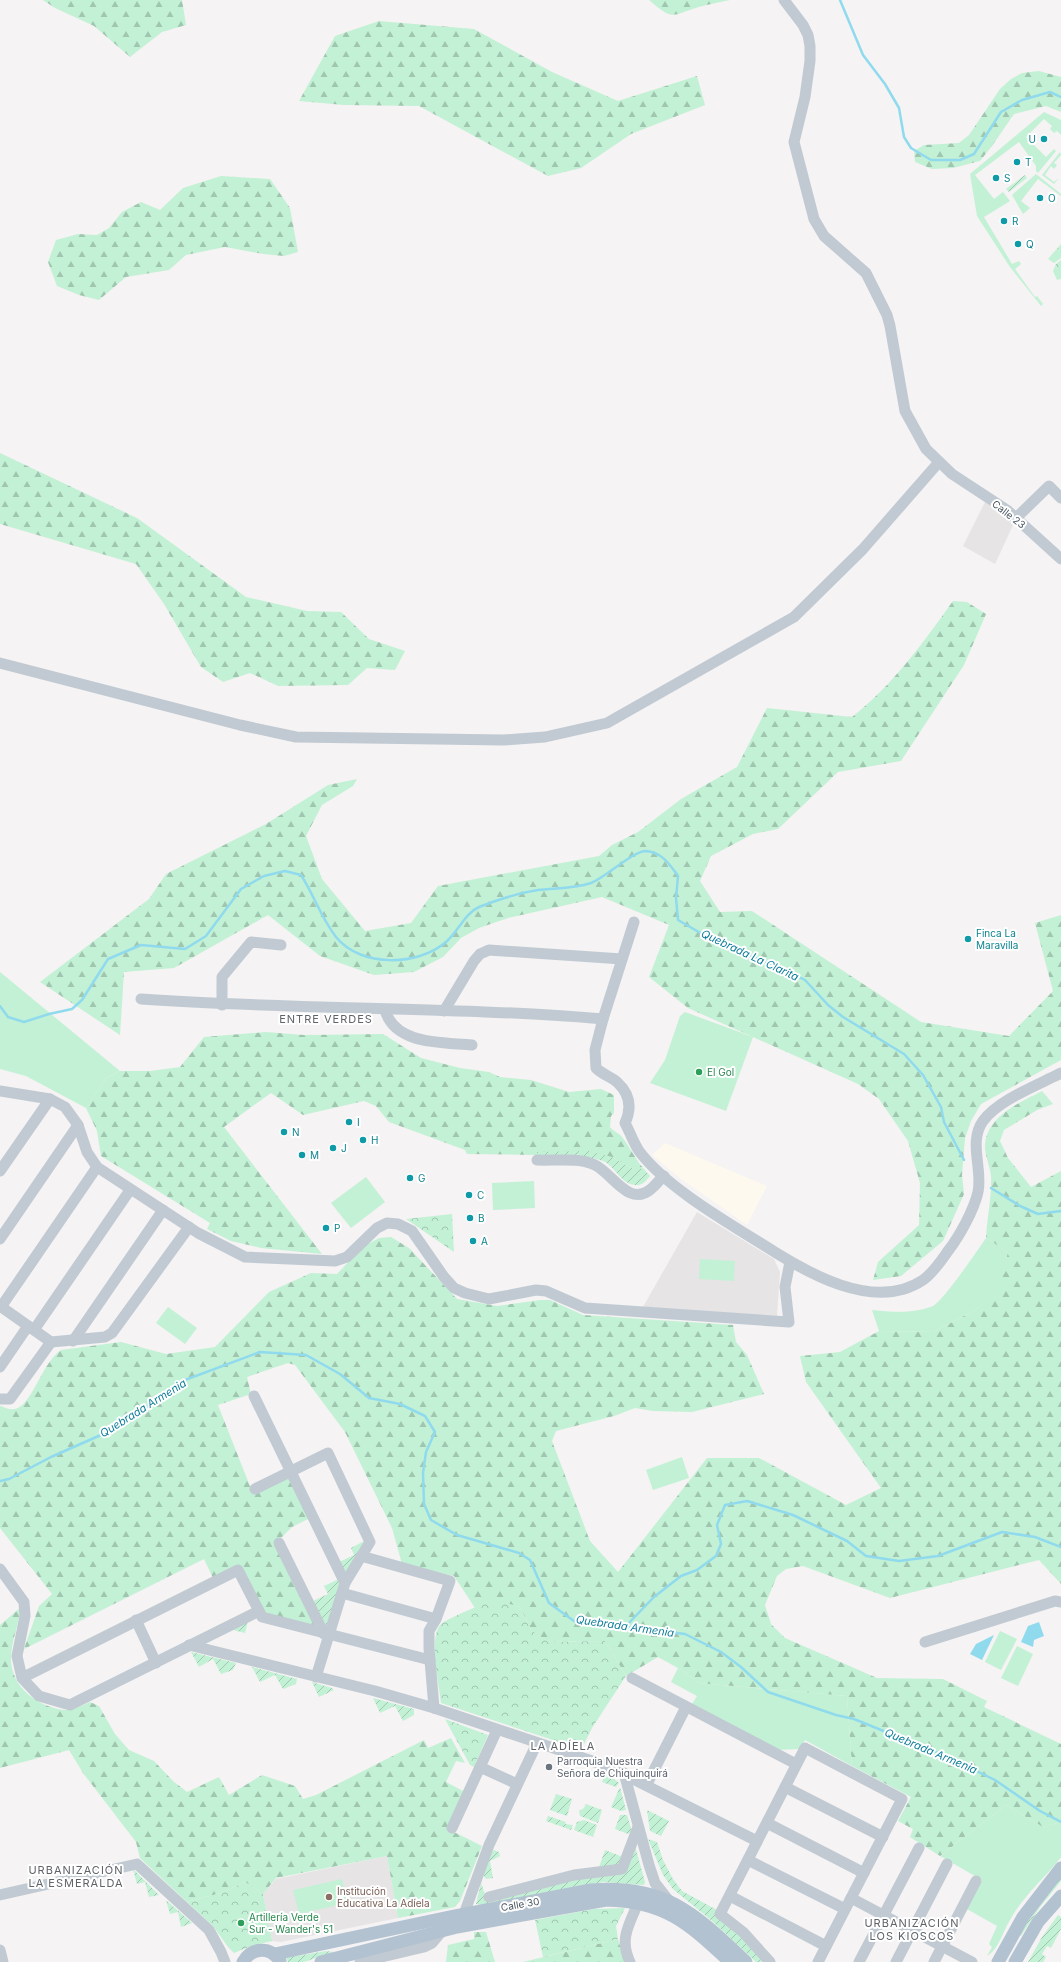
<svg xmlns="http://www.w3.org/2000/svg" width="1061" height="1962" viewBox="0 0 1061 1962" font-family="Inter,sans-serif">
<defs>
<pattern id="forest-firs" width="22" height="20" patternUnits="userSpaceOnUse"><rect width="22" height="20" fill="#c3f1d5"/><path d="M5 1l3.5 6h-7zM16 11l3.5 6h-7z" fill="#a0c6b0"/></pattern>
<pattern id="park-crowns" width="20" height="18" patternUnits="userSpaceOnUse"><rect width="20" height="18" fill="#c3f1d5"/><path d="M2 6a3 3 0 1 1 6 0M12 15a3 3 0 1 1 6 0" fill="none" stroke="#a0c6b0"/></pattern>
<pattern id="garden-furrows" width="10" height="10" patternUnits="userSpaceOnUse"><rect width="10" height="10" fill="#c3f1d5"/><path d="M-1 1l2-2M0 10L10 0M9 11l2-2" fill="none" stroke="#a0c6b0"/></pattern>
</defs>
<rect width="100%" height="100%" fill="#f5f3f3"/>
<path fill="#fdf9ef" d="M665,1143L767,1186L747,1225L681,1179L652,1155Z"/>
<g fill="#e6e4e5">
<path d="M985,502L1014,523L995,564L963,546Z"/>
<path d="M697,1212L774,1259L780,1272L777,1316L643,1307Z"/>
<path d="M387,1856L398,1918L281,1942L272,1941L263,1894L276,1879Z"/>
</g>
<g fill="#c3f1d5">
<path d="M1044,112L1061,120V135L1057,131L1054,133L1050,129L1052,126L1044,119L1026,137L1046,157L1054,149L1056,151L1038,173L1036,171V166L1019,142L975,175L994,199L1003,192L1010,201L984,217L1012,264L1019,261L1021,264L1015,269L1035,297L1037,296L1043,304L1041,306L1010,267L977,216L970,174Z"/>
<path d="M1060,152L1061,155L1054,163L1057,165L1054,169L1051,166L1045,175L1054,182L1059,178L1054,184L1042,175Z"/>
<path d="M1036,174L1061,194V196L1038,179L1021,201L1030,208L1023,214L1012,195Z"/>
<path d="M0,972L120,1071L106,1078L86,1108L26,1076L0,1069Z"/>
<path d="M685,1012L753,1037L726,1111L650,1083L665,1060L680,1016Z"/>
<path d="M366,1177L385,1202L351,1228L331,1203Z"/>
<path d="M534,1181L535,1208L493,1210L492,1183Z"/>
<path d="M986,1238L1008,1252L999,1294L970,1313L933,1332L879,1331L872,1310C893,1312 913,1314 933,1306C943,1301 978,1250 986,1238Z"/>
<path d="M700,1259L735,1261L734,1281L699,1279Z"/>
<path d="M168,1307L197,1328L185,1344L156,1323Z"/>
<path d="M682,1457L689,1478L653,1490L646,1470Z"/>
<path d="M1000,1631L1017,1639L1001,1670L985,1662Z"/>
<path d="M1017,1646L1033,1654L1018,1686L1001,1678Z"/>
<path d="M678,1668L699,1683L847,1696L852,1766L805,1740L800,1749L777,1750L692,1704L697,1696L671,1682Z"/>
<path d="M1006,1805L1043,1827L1061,1822V1857C1045,1878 1023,1896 1010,1920C1003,1931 999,1949 987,1956L992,1947L989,1944L997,1926L967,1909L982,1880L940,1856Z"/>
<path d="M342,1879L347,1903L299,1914L293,1890Z"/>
</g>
<g fill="url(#forest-firs)">
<path d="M43,0H182L186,25L162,32L130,57L94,26L55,8Z"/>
<path d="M649,0H730C720,2 709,4 699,7C670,16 674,21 649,0Z"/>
<path d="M379,21L474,29L552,72L618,101L697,76L705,105L631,134L581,168L548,176L419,106L344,105L299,101L335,36Z"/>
<path d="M1039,71L1061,77V112L1046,106L1014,114L992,146L980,161L953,168L932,169L915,162L914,151L924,145L959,143L969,135L1000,89L1011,79L1022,73Z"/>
<path d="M221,176L270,179L290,208L298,252L284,256L263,254L225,247L186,255L169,270L126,277L99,300L79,295L57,286L48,262L56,240L78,234L97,235L109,228L122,212L141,202L160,210L183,188Z"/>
<path d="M0,453L137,518L246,597L307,611L341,612L369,639L405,651L395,670L367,668L348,685L278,686L250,673L223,682L201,667L164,604L136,564L0,524Z"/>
<path d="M953,601L967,602L986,614L964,665L901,761L838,772L778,829L753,834L711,856L700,881L720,912L752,911L921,1022L1009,1036L1053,991L1035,923L1061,915V1060L981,1104L971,1121L965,1138L962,1175L964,1194L943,1241L901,1276L873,1280L878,1262L919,1225L920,1183L908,1141L879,1099L858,1084L688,1008L649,977L669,925L602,897L508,918L479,928L461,938L443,957L414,972L374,975L320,956L268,915L174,968L124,972L120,1035L40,982L149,899L166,874L266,824L328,785L357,779L353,786L322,805L306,836L322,879L365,931L411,923L438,886L599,856L612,845L638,832L681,799L737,767L767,708L852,717C893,685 923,643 953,601Z"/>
<path d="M266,1032L304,1035L383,1034L421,1058L460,1068L489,1072L500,1077L531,1080L569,1092L601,1089L614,1095V1113L611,1116L610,1127C613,1131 619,1133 622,1137C630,1147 635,1159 644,1169H633L612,1157L537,1152V1155L467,1154L465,1150L389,1122L376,1106L364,1101L303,1115L271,1093L224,1127L322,1254L261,1248L231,1241L207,1229L210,1223L101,1156L97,1131L86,1108L106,1078L120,1071H150L180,1067L204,1037Z"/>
<path d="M1042,1091L1053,1104L1037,1110L1004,1130L1000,1141L1008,1158L1031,1187L1061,1171V1584L1039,1560L890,1598L803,1566L786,1569L777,1576L765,1605L771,1624L785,1638L877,1678L943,1679L987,1701L984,1707L1061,1744V1822L1043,1827L1006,1805L940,1856L910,1837L913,1829L898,1821L911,1797L852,1766L847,1696L699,1683L678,1668L658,1657L626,1676L605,1641L548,1642L531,1630L520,1607L493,1600L475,1608L454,1576L402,1564L392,1528L345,1432L295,1365L288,1363L247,1377L251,1394L218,1405L253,1494L288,1476L310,1518L292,1527L275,1544L317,1627L262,1612L238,1565L213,1578L204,1559L24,1649L39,1606L52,1594L0,1528V1406C6,1408 12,1411 18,1408C33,1401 43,1362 61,1350L121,1342L166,1354L215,1347L269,1292L311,1273L337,1274L364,1246L379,1238L391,1237L409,1248L457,1299L497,1306L540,1300H550L583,1315L733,1325L736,1342L747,1355L764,1394L692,1412L653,1411L635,1408L614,1416L556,1431L552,1441L590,1541L618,1572L707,1458H759L846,1505L881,1488L806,1382L800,1356L840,1352L879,1331L933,1332L970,1313L998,1294L1008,1252L986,1238C987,1218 992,1196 991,1176C990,1167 986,1158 985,1149C984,1117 1019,1103 1042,1091Z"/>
<path d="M21,1607C19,1624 11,1642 11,1659C11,1687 38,1707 64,1710C71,1711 83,1705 90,1702L99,1706L115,1734L129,1750L154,1761L173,1781L187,1792L219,1777L229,1795L262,1775L295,1786L303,1799L316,1795L424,1740L428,1748L451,1738L465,1763L456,1761L446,1782L465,1792L448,1829L482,1846L460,1901L455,1907L398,1918L387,1856L276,1878L263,1894L245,1882L221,1893L187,1902L140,1858L136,1842L83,1773L69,1750L0,1768V1625Z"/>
<path d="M474,1932H486L495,1962H435H446L448,1945L474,1939Z"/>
<path d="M618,1939L625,1962H523Z"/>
</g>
<g fill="url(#park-crowns)">
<path d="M1061,244V258L1054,263L1048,259Z"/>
<path d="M1061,260V279L1057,280L1053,271L1056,264Z"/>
<path d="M452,1214L454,1252L406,1219Z"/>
<path d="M493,1599L520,1607L531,1630L548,1642L605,1641L626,1676L592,1728L583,1746L559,1742L441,1703C439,1684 428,1638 441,1624C446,1619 484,1604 493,1599Z"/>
<path d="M445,1719L488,1735L474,1767L470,1765Z"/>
<path d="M245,1882L263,1894L272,1941L251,1946L234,1953L228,1947L213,1926L187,1902L221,1893Z"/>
<path d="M625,1908L616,1926L618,1939L543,1957L535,1920L594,1909Z"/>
</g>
<g fill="url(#garden-furrows)">
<path d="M1025,175L1027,178L1009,192L1006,189Z"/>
<path d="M588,1151L612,1157L633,1169H644L650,1176C646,1181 642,1186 635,1185C621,1184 615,1166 603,1161C584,1154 558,1156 537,1155V1152Z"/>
<path d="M366,1540L346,1577L339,1562L354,1555L351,1548Z"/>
<path d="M339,1579L342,1584L327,1628L313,1601L328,1594L324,1586Z"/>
<path d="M249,1617L245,1633L229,1629Z"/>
<path d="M191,1652L236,1663L233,1670L221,1674L213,1659L199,1667Z"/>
<path d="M252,1667L297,1679L296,1684L283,1689L275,1675L260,1682Z"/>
<path d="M312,1682L332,1688L334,1690L319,1697Z"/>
<path d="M373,1698L414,1709V1715L403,1721L395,1706L380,1713Z"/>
<path d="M606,1772L619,1783L616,1787L602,1782Z"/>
<path d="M620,1787L626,1810L621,1811L611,1807Z"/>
<path d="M556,1794L572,1799L567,1816L550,1810Z"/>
<path d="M586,1804L602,1810L598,1823L580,1816L579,1811L584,1808Z"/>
<path d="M647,1810L669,1821L661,1836L650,1831Z"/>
<path d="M620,1815H627L632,1831L628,1834L615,1829Z"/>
<path d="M548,1816L566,1822L565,1824L573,1825L571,1830L546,1821Z"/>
<path d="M584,1820L597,1825L593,1837L574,1830L577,1822Z"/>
<path d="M648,1839L657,1842L663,1860L673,1879L682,1891L717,1910L766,1962H756L712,1921L673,1889L663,1875Z"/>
<path d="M635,1846L645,1882L644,1885L603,1882L482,1905L476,1904L481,1883L487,1900L576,1878L625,1873Z"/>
<path d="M494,1850L499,1852L500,1856L490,1861L493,1878L486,1879L483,1875L492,1852Z"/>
<path d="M605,1850L623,1857L619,1867L598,1870Z"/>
<path d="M133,1869L159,1895L149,1897L145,1882L137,1884Z"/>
<path d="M1061,1877V1881L1040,1907L1021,1936L1019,1935L1038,1905Z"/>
<path d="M166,1900L192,1923L181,1927L178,1912L170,1914Z"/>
<path d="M1058,1915L1061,1917V1929L1051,1948L1047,1946L1042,1954L1046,1957L1043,1962H1028L1042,1937Z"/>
<path d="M326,1951L334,1952L304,1962H288L285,1956H297Z"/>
</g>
<g fill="#90daee">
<path d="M1039,1622L1044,1636L1034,1640L1033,1647L1021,1642L1028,1626Z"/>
<path d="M994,1635L982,1660L970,1654L976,1644Z"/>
</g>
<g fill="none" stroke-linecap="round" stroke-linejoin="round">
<g stroke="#90daee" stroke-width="2.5">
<path d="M840,0L863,55L885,84L899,108L904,137L911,148L931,160H960L974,154L1001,112L1022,100L1050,92L1061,97"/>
<path d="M0,1006L8,1017L24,1022L49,1014L72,1009L82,1000L108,959L141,945L185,949L206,936L241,889L264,876L285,871L301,875C314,895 321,918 336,937C361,968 418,966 446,942C458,932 465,913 479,907C497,900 519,893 538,890C556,888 573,889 591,883C606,877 633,851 646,851C662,852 670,865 678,876L676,898L678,920L716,942L779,967L805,980L828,1005L843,1017L904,1054L923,1075L941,1107L944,1122L964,1160"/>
<path d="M991,1188L1020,1206L1038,1214L1061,1211"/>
<path d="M0,1481L9,1479L51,1457L110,1431L144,1409L177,1383L260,1352L306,1355L340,1374L369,1398L400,1404L425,1416L435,1432L426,1452L423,1473L424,1504L431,1520L457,1535L519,1553L530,1560L549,1603L574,1621L685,1634L721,1652L741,1667L768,1692L836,1715L854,1719L950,1758L995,1780L1040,1811L1061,1822"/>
<path d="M625,1627L654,1597L681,1576L697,1570L716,1556L721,1544L717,1525L725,1505L747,1501L793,1515L847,1541L866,1556L899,1561L938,1556L1002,1532L1035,1537L1061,1547"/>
</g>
<g stroke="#c1cad2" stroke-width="11">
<path d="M784,0L803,25L808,35L810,46V61L805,97L794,142L814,219L824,236L866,273L887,315L890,326L905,411L926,449L952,474L1007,510L1061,559"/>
<path d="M1016,518L1049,486L1061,498"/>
<path d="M0,663L240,725L296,737L504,740L545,737L607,723L794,617L863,549L939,462"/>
<path d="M141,999C295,1010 449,1006 603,1019L595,1050L596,1068C603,1075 610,1076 617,1082C630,1094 632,1108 625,1123C630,1132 633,1142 639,1151C665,1186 725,1221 762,1244C805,1272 874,1313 923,1280C933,1273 941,1261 948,1251C959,1237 974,1210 978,1192C983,1169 968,1142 983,1121C998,1100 1038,1085 1061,1073"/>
<path d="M222,1005V977L251,942L281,945"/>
<path d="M385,1010C395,1045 442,1042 472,1045"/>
<path d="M444,1011L474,961L480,954L489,950L622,959"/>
<path d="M603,1019L634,922"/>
<path d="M0,1091L50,1099L65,1107L78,1125L87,1152L97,1167L198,1233L245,1257L335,1261L347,1257L377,1228L387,1223L398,1224L412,1231L444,1277L454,1288L465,1293L489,1299L536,1290L546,1291L585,1308L789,1322L785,1287L790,1262"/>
<path d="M537,1160C555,1161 579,1157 595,1165C612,1173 629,1208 651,1189C656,1185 659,1180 664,1176"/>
<path d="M0,1171L50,1099"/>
<path d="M0,1239L78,1125"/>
<path d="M0,1306L51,1342L105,1337L112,1333L189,1227"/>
<path d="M1,1307L97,1167"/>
<path d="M34,1330L130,1190"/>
<path d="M73,1341L163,1210"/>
<path d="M0,1367L28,1326"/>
<path d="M254,1396L345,1583"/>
<path d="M0,1399H10L51,1342"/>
<path d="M255,1489L328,1453L370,1542L345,1583L316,1677"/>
<path d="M279,1543L324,1634"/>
<path d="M361,1556L450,1581L436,1619L429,1631V1648L434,1708"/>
<path d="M0,1569L24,1602L25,1616L17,1656L22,1678L39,1696L70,1705L259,1611L238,1570L22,1678"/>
<path d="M342,1593L436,1619"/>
<path d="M259,1611L262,1617L430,1660"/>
<path d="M136,1620L156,1663"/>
<path d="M925,1642L1055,1601L1061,1602"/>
<path d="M189,1645L375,1691L434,1708L607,1766L757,1841"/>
<path d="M632,1678L796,1764"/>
<path d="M480,1767L517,1784"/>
<path d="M624,1773L649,1865L655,1883L669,1901"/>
<path d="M647,1784L686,1707"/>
<path d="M785,1787L883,1837"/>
<path d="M767,1823L864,1873"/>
<path d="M452,1828L497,1730"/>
<path d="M748,1860L845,1909"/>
<path d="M0,1895L137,1864L209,1930L221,1952L225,1962"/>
<path d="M730,1896L826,1946"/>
<path d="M489,1897L574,1875L622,1869L638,1827"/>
<path d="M851,1898L972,1962"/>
<path d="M464,1914L489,1845L537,1743"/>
<path d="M0,1950L3,1962"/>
<path d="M360,1962L424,1947L432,1943L443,1930"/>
<path d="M630,1962C619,1939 629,1925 638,1903"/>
<path d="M770,1962L743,1932L720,1914L805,1748L902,1799L818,1962"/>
<path d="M859,1962L919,1848"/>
<path d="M896,1962L947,1864"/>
<path d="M934,1962L976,1881"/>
</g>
<g stroke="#b3c2d1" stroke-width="13">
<path d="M275,1954L454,1916L591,1890C666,1884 695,1914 746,1962"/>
<path d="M243,1962C252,1947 270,1946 280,1961"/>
<path d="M321,1962L457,1927L606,1900C665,1901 689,1924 730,1962"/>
<path d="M998,1962L1023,1917L1061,1868"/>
<path d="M1015,1962L1038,1922L1061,1896"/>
</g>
</g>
<g fill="#0f9aa8" stroke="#fff" stroke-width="1.5">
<circle cx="1044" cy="139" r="4"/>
<circle cx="1017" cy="162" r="4"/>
<circle cx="996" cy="178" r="4"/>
<circle cx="1040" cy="198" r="4"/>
<circle cx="1004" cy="221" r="4"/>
<circle cx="1018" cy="244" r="4"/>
<circle cx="968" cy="939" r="4"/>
<circle cx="349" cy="1122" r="4"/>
<circle cx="284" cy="1132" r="4"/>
<circle cx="363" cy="1140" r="4"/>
<circle cx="333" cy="1148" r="4"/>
<circle cx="302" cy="1155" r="4"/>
<circle cx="410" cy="1178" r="4"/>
<circle cx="469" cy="1195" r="4"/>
<circle cx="470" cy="1218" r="4"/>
<circle cx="326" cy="1228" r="4"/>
<circle cx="473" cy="1241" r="4"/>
</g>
<g fill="#2e9e5b" stroke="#fff" stroke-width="1.5">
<circle cx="699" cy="1072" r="4"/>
<circle cx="241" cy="1923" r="4"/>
</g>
<circle fill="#6b7280" stroke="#fff" stroke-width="1.5" cx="549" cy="1767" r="4"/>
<circle fill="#8d6e63" stroke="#fff" stroke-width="1.5" cx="329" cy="1897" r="4"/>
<g text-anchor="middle" stroke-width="4" stroke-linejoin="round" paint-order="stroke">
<g font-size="10" fill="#0d838f" stroke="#fff" text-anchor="start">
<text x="1036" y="143" text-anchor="end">U</text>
<text x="1025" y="166">T</text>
<text x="1004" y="182">S</text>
<text x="1048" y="202">O</text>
<text x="1012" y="225">R</text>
<text x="1026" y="248">Q</text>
<text x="976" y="937">Finca La<tspan x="976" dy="12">Maravilla</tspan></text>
<text x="357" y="1126">I</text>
<text x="292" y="1136">N</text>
<text x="371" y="1144">H</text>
<text x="341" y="1152">J</text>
<text x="310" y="1159">M</text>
<text x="418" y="1182">G</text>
<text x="477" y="1199">C</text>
<text x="478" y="1222">B</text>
<text x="334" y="1232">P</text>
<text x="481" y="1245">A</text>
</g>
<g font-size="10" fill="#4a5661" stroke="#fff">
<text transform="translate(1009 514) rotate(38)" y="4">Calle 23</text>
<text transform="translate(520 1904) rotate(-10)" y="4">Calle 30</text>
</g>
<g font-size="10" fill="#27864d" stroke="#fff" text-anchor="start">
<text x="707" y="1076">El Gol</text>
<text x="249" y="1921">Artillería Verde<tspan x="249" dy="12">Sur - Wander's 51</tspan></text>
</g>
<g font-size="10" fill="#5b616d" stroke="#fff" text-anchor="start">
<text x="557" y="1765">Parroquia Nuestra<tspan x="557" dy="12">Señora de Chiquinquirá</tspan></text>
</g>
<g font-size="10" fill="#785e54" stroke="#fff" text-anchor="start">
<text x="337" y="1895">Institución<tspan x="337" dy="12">Educativa La Adíela</tspan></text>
</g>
<g font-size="11" font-style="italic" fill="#0c7c9b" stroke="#fff">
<text transform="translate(750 955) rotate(25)" y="4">Quebrada La Clarita</text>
<text transform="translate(143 1408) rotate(-32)" y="4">Quebrada Armenia</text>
<text transform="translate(625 1626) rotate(8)" y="4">Quebrada Armenia</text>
<text transform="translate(931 1751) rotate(23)" y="4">Quebrada Armenia</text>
</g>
<g font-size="11" letter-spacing="1" fill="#5f6368" stroke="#fff">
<text x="326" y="1023">ENTRE VERDES</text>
<text x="563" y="1750">LA ADÍELA</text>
<text x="76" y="1874">URBANIZACIÓN<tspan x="76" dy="13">LA ESMERALDA</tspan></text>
<text x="912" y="1927">URBANIZACIÓN<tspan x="912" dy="13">LOS KIOSCOS</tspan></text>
</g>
</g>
</svg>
